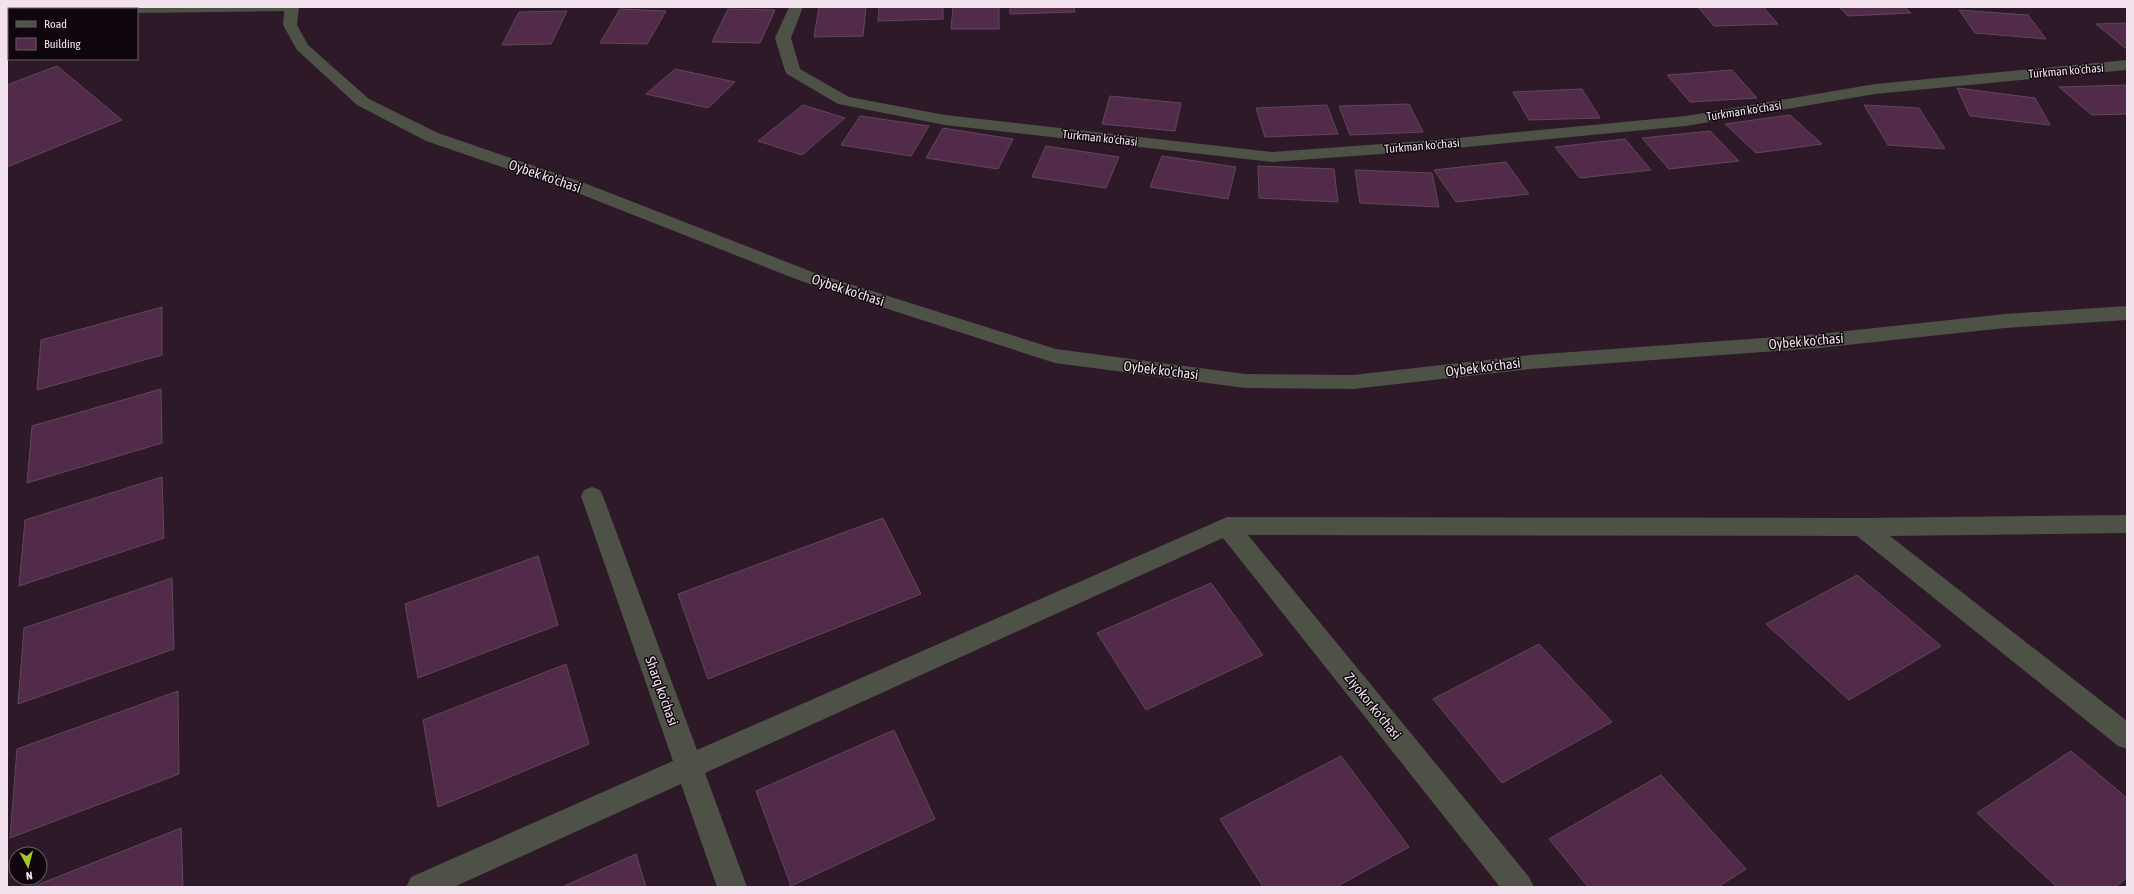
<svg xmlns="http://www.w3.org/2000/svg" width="2134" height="894" viewBox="0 0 2134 894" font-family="'Asap Condensed',sans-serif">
<rect width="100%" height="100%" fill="#2d1928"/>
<g fill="#532b4a" stroke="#604859">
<path d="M819,7H866L863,36L814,37Z"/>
<path d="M879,7H943V19L878,21Z"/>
<path d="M953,7H999V29H951Z"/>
<path d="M1010,7H1074L1075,12L1010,14Z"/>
<path d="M1698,7H1763L1778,24L1714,26Z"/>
<path d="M1839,7H1904L1911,13L1848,16Z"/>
<path d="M620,9L666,11L647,44L600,43Z"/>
<path d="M728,9L775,10L760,43L712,42Z"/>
<path d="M1959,10L2028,15L2046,39L1975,33Z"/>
<path d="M567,11L551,44L502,45L519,12Z"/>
<path d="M2127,23V48H2125L2096,24Z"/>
<path d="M57,66L122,120L7,167V85Z"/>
<path d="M675,69L735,82L708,108L646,94Z"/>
<path d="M1732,70L1757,98L1690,102L1667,75Z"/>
<path d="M2127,85V114L2092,115L2059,87Z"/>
<path d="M1957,88L2035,98L2050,125L1970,116Z"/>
<path d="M1582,89L1600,118L1529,120L1513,92Z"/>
<path d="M1110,96L1181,103L1175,131L1102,124Z"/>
<path d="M1409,104L1423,132L1350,135L1339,106Z"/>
<path d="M803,105L845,118L802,155L758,141Z"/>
<path d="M1327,105L1338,134L1265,137L1256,108Z"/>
<path d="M1864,105L1919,108L1945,149L1888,145Z"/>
<path d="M1790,115L1822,144L1756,153L1725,124Z"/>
<path d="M860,116L929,126L911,156L841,145Z"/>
<path d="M943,128L1013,139L998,169L926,158Z"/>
<path d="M1710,131L1739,161L1669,169L1642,138Z"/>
<path d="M1625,139L1651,170L1580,178L1555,147Z"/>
<path d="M1046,146L1119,157L1106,188L1032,177Z"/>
<path d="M1162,156L1236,167L1228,199L1150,187Z"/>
<path d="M1506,162L1529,194L1456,202L1434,170Z"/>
<path d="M1258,166L1334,169L1338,202L1259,198Z"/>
<path d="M1355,170L1432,173L1439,207L1360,203Z"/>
<path d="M162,307V355L37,390L41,340Z"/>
<path d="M161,389L162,443L27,483L32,426Z"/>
<path d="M162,477L164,538L19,586L25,520Z"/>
<path d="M883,518L921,594L708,679L678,594Z"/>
<path d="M538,556L558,625L418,678L405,604Z"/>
<path d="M1857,575L1941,646L1849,700L1766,624Z"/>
<path d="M172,578L174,649L18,704L24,628Z"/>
<path d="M1211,583L1263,655L1146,710L1097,633Z"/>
<path d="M1539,644L1612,722L1502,783L1433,699Z"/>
<path d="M566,664L589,744L438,807L423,720Z"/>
<path d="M178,691L179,774L10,838L17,749Z"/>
<path d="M894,730L935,819L791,886L756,791Z"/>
<path d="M2071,751L2127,798V878L2115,887H2057L1977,813Z"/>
<path d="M1341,756L1409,847L1336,887H1263L1220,819Z"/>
<path d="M1661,775L1746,869L1718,887H1588L1549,839Z"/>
<path d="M181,828L183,887H32Z"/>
<path d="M636,854L646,887H562Z"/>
</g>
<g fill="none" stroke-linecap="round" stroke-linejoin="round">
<path stroke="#93828f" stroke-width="2" stroke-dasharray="1.5 1.5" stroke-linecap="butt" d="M93,9L95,7"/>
<g fill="#4d5146" fill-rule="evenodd">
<path d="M7,7H14L16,9H9V14H7Z"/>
<path d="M131,7H299L297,25L308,45L369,99L438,133L587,184L815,273L1056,349L1245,374L1353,375L1530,355L1819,334L2005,314L2127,306V320L2005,328L1819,348L1530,369L1353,389L1245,388L1055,363L801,281L575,192L426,141L357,105L297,50L283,25L284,11L137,13V9H130Z"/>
<path d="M789,7H803L791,38L800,69L849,97L945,115L1272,152L1436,140L1686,116L1875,84L2127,60V70L1875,94L1686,126L1436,150L1272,162L945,125L838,104L787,74L785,71L775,38Z"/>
<path d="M592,487L600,490L603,496L697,750L1227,517L1862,518L2127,515V533L1890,536L2127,721V749L2118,746L1857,536L1248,535L1529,877L1534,887H1500L1223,538L705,773L747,887H717L681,784L454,887H406L411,877L673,761L581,496L584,490Z"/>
</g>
</g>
<g text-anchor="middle" stroke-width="3" stroke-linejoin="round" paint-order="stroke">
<g font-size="12" fill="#f1e2ed" stroke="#10070e">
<text transform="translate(2066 71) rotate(-5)" y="4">Turkman ko'chasi</text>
<text transform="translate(1744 111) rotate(-9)" y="4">Turkman ko'chasi</text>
<text transform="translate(1100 138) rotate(6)" y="4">Turkman ko'chasi</text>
<text transform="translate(1422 146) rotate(-5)" y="4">Turkman ko'chasi</text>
</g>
<g font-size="14" fill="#f1e2ed" stroke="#10070e">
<text transform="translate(545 176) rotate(19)" y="5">Oybek ko'chasi</text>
<text transform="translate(848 290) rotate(18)" y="5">Oybek ko'chasi</text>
<text transform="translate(1806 341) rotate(-5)" y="5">Oybek ko'chasi</text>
<text transform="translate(1483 367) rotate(-7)" y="5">Oybek ko'chasi</text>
<text transform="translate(1161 370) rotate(7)" y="5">Oybek ko'chasi</text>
<text transform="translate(662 691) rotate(70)" y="5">Sharq ko'chasi</text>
<text transform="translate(1373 706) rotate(51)" y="5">Ziyokor ko'chasi</text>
</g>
</g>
<rect width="2134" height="894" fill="none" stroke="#f1e2ed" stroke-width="16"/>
<rect x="8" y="8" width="130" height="52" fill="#10070e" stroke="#6a5f67"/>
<rect x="16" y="21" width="20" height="6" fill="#4d5146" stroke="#6a5f67"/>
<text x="44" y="28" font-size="12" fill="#f1e2ed">Road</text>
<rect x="16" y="38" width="20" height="12" fill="#532b4a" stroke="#6a5f67"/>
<text x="44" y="48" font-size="12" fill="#f1e2ed">Building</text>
<g transform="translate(28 866) rotate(173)"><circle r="19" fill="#10070e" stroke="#6a5f67"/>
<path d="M0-3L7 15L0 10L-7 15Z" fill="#a4c824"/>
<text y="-6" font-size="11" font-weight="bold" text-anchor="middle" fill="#f1e2ed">N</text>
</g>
</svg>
